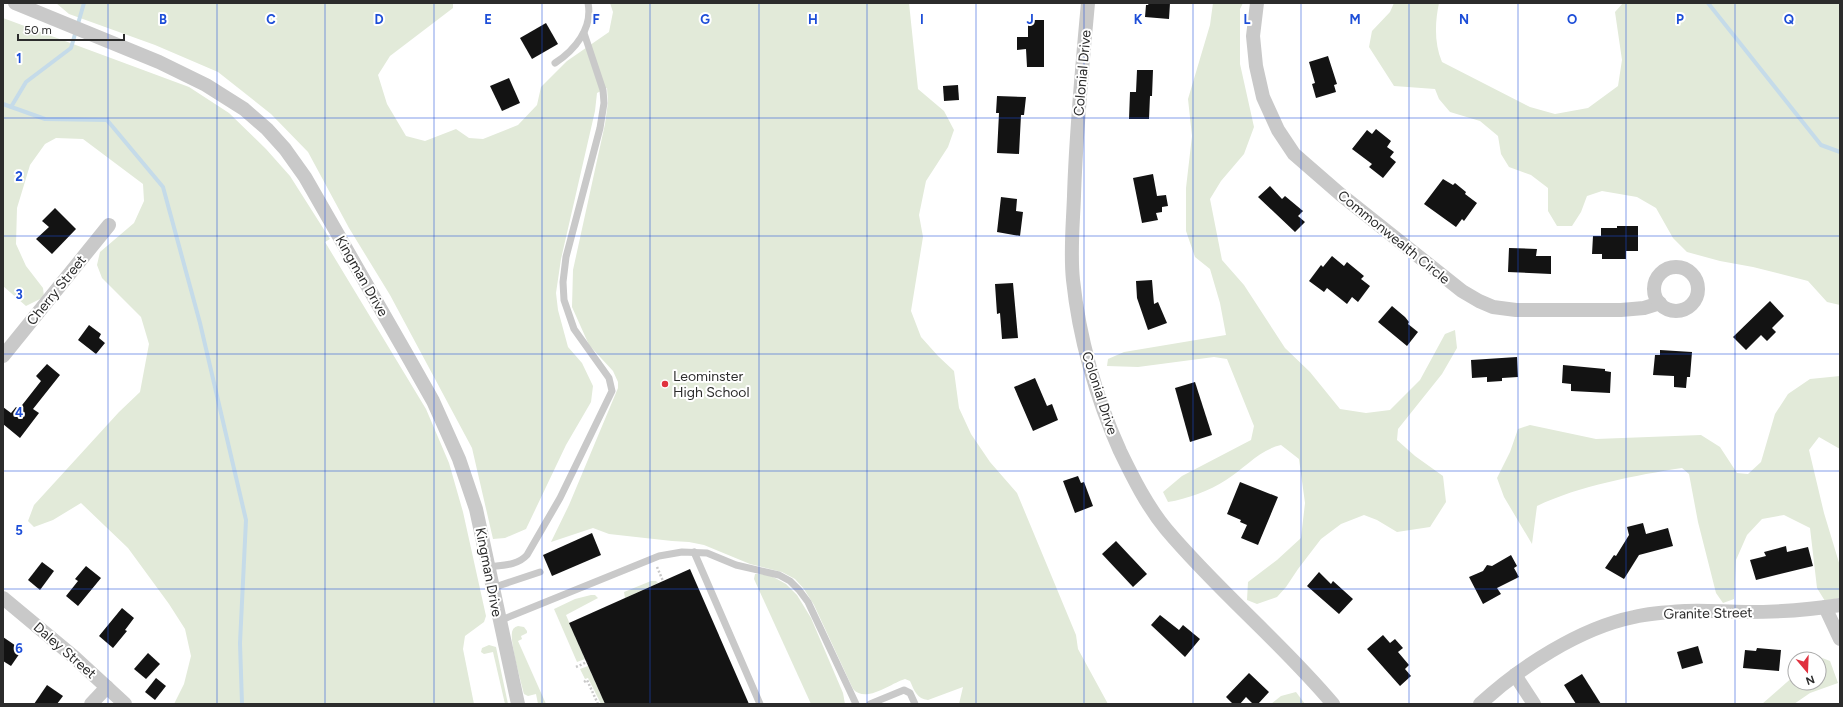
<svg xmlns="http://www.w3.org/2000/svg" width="1843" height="707" viewBox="0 0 1843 707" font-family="Figtree,sans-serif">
<rect width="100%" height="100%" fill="#fff"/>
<g fill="#e2ead9">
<path d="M56,3H453V8L390,56L378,75L387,104L406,136L425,141L456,129L469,138L483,139L518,125L537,105L541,87L567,61L609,32L613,12L610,3H909L918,89L944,111L954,130L948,147L926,181L919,215L923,237L911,311L921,337L938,356L954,371L959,408L971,434L990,462L1017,493L1076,635L1078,649L1108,704H959L963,687L928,700C917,699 914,690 910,681L905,679C891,683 866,704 853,689L814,605L804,589L795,579L782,572L750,564L704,545L689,542L672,541L609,534L593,528L551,542L569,505L618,388V382L613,371L589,345L572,307L573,270L605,124L608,102L607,88L597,93L595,111L561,259L556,293L558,310L568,347L582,363L593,386L591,402L566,445L526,529L505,538L493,539L472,448L390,295L349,228L308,152L271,114L218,72L155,45L69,14Z"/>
<path d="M1213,3H1243L1240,9V64L1254,127L1244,154L1221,181L1210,199L1222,260L1244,285L1285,348L1310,372L1340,409L1366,413L1390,410L1420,380L1445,334L1455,330L1457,348L1442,374L1398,429L1397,440L1415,456L1443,476L1446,502L1430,527L1397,532L1377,520L1364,515L1341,524L1321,539L1298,569L1286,587L1277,597L1257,604L1247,600L1248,582L1277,560L1301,538L1305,503L1299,459L1281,445C1259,450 1245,468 1226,480C1209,491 1187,499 1168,502L1163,492L1182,476L1251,440L1254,426L1227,359L1214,357L1138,367L1107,366L1108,359L1124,352L1226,335L1220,303L1210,269L1195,257L1186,231V188L1192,136L1188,99L1210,25Z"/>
<path d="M1394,3H1439C1435,22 1434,43 1442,62L1530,107L1555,114L1588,108L1618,86L1622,60L1615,12L1623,3H1840V305L1827,302L1808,281L1753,267L1720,261L1687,252L1673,238L1656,208L1637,197L1602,191L1587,196L1581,212L1572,226H1557L1548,211V188L1531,175L1509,167L1501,154L1498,136L1480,121L1450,112L1439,99L1435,89L1394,86L1369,47L1372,31L1390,12Z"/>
<path d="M3,18L189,87L229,113L266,149L290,176L330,239L325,242L426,409L449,463L463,512L486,616L484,622L465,636L463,649L474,704H174L184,684L191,656L185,629L169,604L128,548L81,503L53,520L34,527L28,521L34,505L119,412L140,392L149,344L141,317L102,278L97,265L100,252L134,223L144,201L143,184L83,139L56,138L45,144L30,165L17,208L16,244L26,266L43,288L44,297L26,306L3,286Z"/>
<path d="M1840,376V449L1819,437L1809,450L1824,513L1840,566L1839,598L1825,601L1817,588L1810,528L1784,515L1762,519L1747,535L1736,560L1734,599L1723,603L1716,593L1698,522L1689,474L1682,468C1637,475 1578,486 1537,506L1532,544L1504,497L1497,478L1510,452L1518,429L1530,425L1596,439L1701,435L1720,447L1737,473L1748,474L1761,462L1775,414L1788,394L1810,379Z"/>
<path d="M755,574H767L777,579L786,584L797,595L811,618L843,693L845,704H811L754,579Z"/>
<path d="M651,581H656L658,583L625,598L624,592Z"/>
<path d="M591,595H595L598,598L566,615L585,659L577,662L554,609L575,599Z"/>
<path d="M518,626L524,627L527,631V633L521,636L522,639L518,641L546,704H538L536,694L528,696L524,694C521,682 510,643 512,632C513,628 515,627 518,626Z"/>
<path d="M489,645L496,647L508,704H505L493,652L484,654L481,652L482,648Z"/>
<path d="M1817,656L1830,661L1838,683L1810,693L1794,704H1762L1795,675V683H1819V659H1813Z"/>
<path d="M588,666L605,704H601L588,678L585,679L580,669Z"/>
<path d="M1296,692L1305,704H1271L1281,696Z"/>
</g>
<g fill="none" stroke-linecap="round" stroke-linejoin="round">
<g stroke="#c5dbe9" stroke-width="4">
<path d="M1708,3L1821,145L1840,152"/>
<path d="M3,104L45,119L107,120L163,187L200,323L246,520L240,643L242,704"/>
<path d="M11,107L26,82L71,48L84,3"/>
</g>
</g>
<g fill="#131313">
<path d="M1149,3H1170L1169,19L1145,17L1146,5H1148Z"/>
<path d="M1028,20H1044V67H1027L1026,49L1017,50V37H1028Z"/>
<path d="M546,23L558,44L532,59L520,38Z"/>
<path d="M1328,56L1337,84L1334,85L1336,92L1316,98L1312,84L1315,83L1309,62Z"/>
<path d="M1137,70H1153L1152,96H1150L1149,119H1129L1130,92H1136Z"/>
<path d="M509,78L520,103L502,111L490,86Z"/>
<path d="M958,85L959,100L944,101L943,86Z"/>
<path d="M997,96L1026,97L1024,115H1021L1019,154L997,153L999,113H996Z"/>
<path d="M1376,129L1391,141L1387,147L1394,152L1390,157L1396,162L1383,178L1369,167L1372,164L1352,149L1367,130L1372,134Z"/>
<path d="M1153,174L1157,196L1166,195L1168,206L1162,207V212L1156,213L1158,220L1142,223L1133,178Z"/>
<path d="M1443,179L1453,185L1455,183L1466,192L1465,194L1477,203L1464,221L1462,219L1456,227L1424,204Z"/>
<path d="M1270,186L1282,199L1285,196L1303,211L1298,216L1305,222L1295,232L1258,197Z"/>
<path d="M1001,197L1017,199L1016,211L1023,212L1020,236L997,232Z"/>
<path d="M55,208L76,229L52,254L36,239L49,227L42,221Z"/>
<path d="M1617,226H1638V251H1626V259H1602V254H1592L1593,236H1601V228H1617Z"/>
<path d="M1509,248L1537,249L1536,256H1551V274L1508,272Z"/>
<path d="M1332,256L1344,266L1347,262L1358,271L1364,276L1361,279L1370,286L1358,302L1352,297L1347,304L1327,288L1324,292L1309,281L1321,265L1323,267Z"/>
<path d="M1152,280L1154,304L1158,302L1167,323L1148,330L1137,298L1136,281Z"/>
<path d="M1013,283L1018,338L1002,339L1000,313L997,314L995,284Z"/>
<path d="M1770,301L1784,316L1772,328L1776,332L1767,341L1761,335L1746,350L1733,337Z"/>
<path d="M1392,306L1405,317L1409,322L1408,324L1418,332L1407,346L1378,322Z"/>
<path d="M89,325L101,334L99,338L105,343L96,354L78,340Z"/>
<path d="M1660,350L1692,352L1690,377H1687L1686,388L1674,387V376L1653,375L1655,355H1660Z"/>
<path d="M1517,357L1518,377L1502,378V381L1487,382V377L1472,378L1471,360Z"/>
<path d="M47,364L60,375L33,409L39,413L20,438L3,424V407L11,413L16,407L19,409L41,381L36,376Z"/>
<path d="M1563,365L1605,369V371L1611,372L1610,393L1571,391V384L1562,383Z"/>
<path d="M1035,378L1047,406L1052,404L1058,420L1033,431L1014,387Z"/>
<path d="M1195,382L1212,435L1190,442L1175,388Z"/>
<path d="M1078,476L1081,483L1084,482L1093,506L1075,513L1063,481Z"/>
<path d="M1240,482L1278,497L1258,545L1241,538L1247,525L1240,522L1241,520L1227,514Z"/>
<path d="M1643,523L1646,534L1668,528L1673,546L1639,555L1624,579L1605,568L1614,555L1616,556L1629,535L1627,527Z"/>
<path d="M592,533L601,555L552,576L543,555Z"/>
<path d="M1116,541L1147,574L1133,587L1102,554Z"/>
<path d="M1786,546L1787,552L1808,547L1813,566L1756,580L1750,560L1766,556L1764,552Z"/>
<path d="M1511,555L1517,566L1514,568L1519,577L1497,588L1501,594L1483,604L1469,577L1483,571L1487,565L1492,566Z"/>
<path d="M42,562L54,571L40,590L28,580Z"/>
<path d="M86,566L101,578L78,606L66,596L78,581L75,579Z"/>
<path d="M690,569L749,704H605L569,623Z"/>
<path d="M1319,572L1331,584L1333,581L1353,599L1339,614L1307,586Z"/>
<path d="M122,608L134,618L125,630L127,631L113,648L99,636Z"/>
<path d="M1160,615L1179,630L1183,625L1200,639L1185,657L1151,625Z"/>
<path d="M1383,635L1390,643L1395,639L1403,648L1398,652L1409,665L1405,669L1411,676L1400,686L1367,649Z"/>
<path d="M3,637L22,650L11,666L3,661Z"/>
<path d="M1698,646L1703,663L1682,669L1677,652Z"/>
<path d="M1757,648L1781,650L1779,671L1743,668L1745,650L1756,651Z"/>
<path d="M148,653L160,664L146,679L134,669Z"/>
<path d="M1249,673L1269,692L1258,704H1253L1246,697L1240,704H1233L1226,697Z"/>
<path d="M1582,674L1601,704H1576L1564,685Z"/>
<path d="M156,678L166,686L155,700L145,692Z"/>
<path d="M47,685L63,696L57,704H34Z"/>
</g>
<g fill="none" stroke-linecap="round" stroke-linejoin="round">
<g stroke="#c9c9c9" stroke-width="2.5" stroke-dasharray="2 2" stroke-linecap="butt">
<path d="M657,567L663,581"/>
<path d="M576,667L587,662"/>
<path d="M584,682L587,680L598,704"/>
</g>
<g stroke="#c9c9c9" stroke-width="7">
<path d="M555,63C575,50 593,28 588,3"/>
<path d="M694,552L760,704"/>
<path d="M488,567C502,565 517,566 527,555L560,498L612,391L609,378L574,329L564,300L563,282L566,257L600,128L604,103L603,90L584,33"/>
<path d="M492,588L540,572"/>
<path d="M499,621L659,556L682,552L707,553L736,565L779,575L790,581L799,590L808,602L856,704"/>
<path d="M870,704L904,690L910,693L915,704"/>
</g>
<g stroke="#c9c9c9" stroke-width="14">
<path d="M15,3L159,62L206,85L244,109L267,129L285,149L305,177L407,355L433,401L459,459L476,509L518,704"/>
<path d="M1088,3C1082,67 1076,132 1074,196C1073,224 1070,252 1073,280C1079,337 1096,398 1120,451C1133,478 1147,506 1166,529C1218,591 1281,642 1333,704"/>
<path d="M1257,3L1253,36L1256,66L1263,97L1278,130L1294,154L1340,194L1462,291L1479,301L1493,307L1516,310H1621L1644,308L1660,303"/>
<circle cx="1676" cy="289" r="22"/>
<path d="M3,356L109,225"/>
<path d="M3,598L74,657L125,704"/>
<path d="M1825,607L1840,639"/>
<path d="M1515,675L1534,704"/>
<path d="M91,704L107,687"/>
<path d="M1480,704C1520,667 1580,628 1634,617C1651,613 1669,612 1686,611C1706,610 1726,612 1746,612C1778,612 1809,610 1840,605"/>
</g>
</g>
<path fill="none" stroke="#1d4ed8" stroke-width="1" stroke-opacity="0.55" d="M108,3V704M217,3V704M325,3V704M434,3V704M542,3V704M650,3V704M759,3V704M867,3V704M976,3V704M1084,3V704M1193,3V704M1301,3V704M1409,3V704M1518,3V704M1626,3V704M1735,3V704M3,118H1840M3,236H1840M3,354H1840M3,471H1840M3,589H1840"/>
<circle fill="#e0313e" stroke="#fff" stroke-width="1.5" cx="665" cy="384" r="4"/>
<g text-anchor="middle" stroke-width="4" stroke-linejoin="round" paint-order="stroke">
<g font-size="14" fill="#2c2c2c" stroke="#fff">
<text transform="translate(1082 73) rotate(-85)" y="5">Colonial Drive</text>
<text transform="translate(1394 237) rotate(39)" y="5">Commonwealth Circle</text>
<text transform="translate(362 276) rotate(60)" y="5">Kingman Drive</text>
<text transform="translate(56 290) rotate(-51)" y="5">Cherry Street</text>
<text transform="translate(1100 393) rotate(72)" y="5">Colonial Drive</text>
<text transform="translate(489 572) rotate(79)" y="5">Kingman Drive</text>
<text transform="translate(1708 613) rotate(-1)" y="5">Granite Street</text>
<text transform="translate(65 650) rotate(41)" y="5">Daley Street</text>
</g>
<g font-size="14" fill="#2c2c2c" stroke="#fff" text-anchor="start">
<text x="673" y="381">Leominster<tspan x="673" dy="16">High School</tspan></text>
</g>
</g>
<g font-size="13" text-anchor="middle" font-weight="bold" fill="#1d4ed8" stroke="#fff" stroke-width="4" stroke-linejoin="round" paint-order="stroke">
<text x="163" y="24">B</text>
<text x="271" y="24">C</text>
<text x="379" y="24">D</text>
<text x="488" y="24">E</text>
<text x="596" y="24">F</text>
<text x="705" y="24">G</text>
<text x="813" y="24">H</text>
<text x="922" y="24">I</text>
<text x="1030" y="24">J</text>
<text x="1138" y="24">K</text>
<text x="1247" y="24">L</text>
<text x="1355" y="24">M</text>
<text x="1464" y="24">N</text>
<text x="1572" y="24">O</text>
<text x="1680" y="24">P</text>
<text x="1789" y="24">Q</text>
<text x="19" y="63">1</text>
<text x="19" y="181">2</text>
<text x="19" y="299">3</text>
<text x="19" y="417">4</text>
<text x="19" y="535">5</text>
<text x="19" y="653">6</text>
</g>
<rect width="1843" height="707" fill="none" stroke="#2c2c2c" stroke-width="8"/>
<g transform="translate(1807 671) rotate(161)"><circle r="19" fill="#ffffff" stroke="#ababab"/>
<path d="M0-3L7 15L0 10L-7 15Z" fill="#e0313e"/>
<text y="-6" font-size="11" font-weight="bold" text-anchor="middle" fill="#2c2c2c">N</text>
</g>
<path d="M18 34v6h106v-6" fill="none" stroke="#2c2c2c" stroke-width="2"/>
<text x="24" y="34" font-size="12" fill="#2c2c2c" stroke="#ffffff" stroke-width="3" paint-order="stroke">50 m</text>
</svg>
